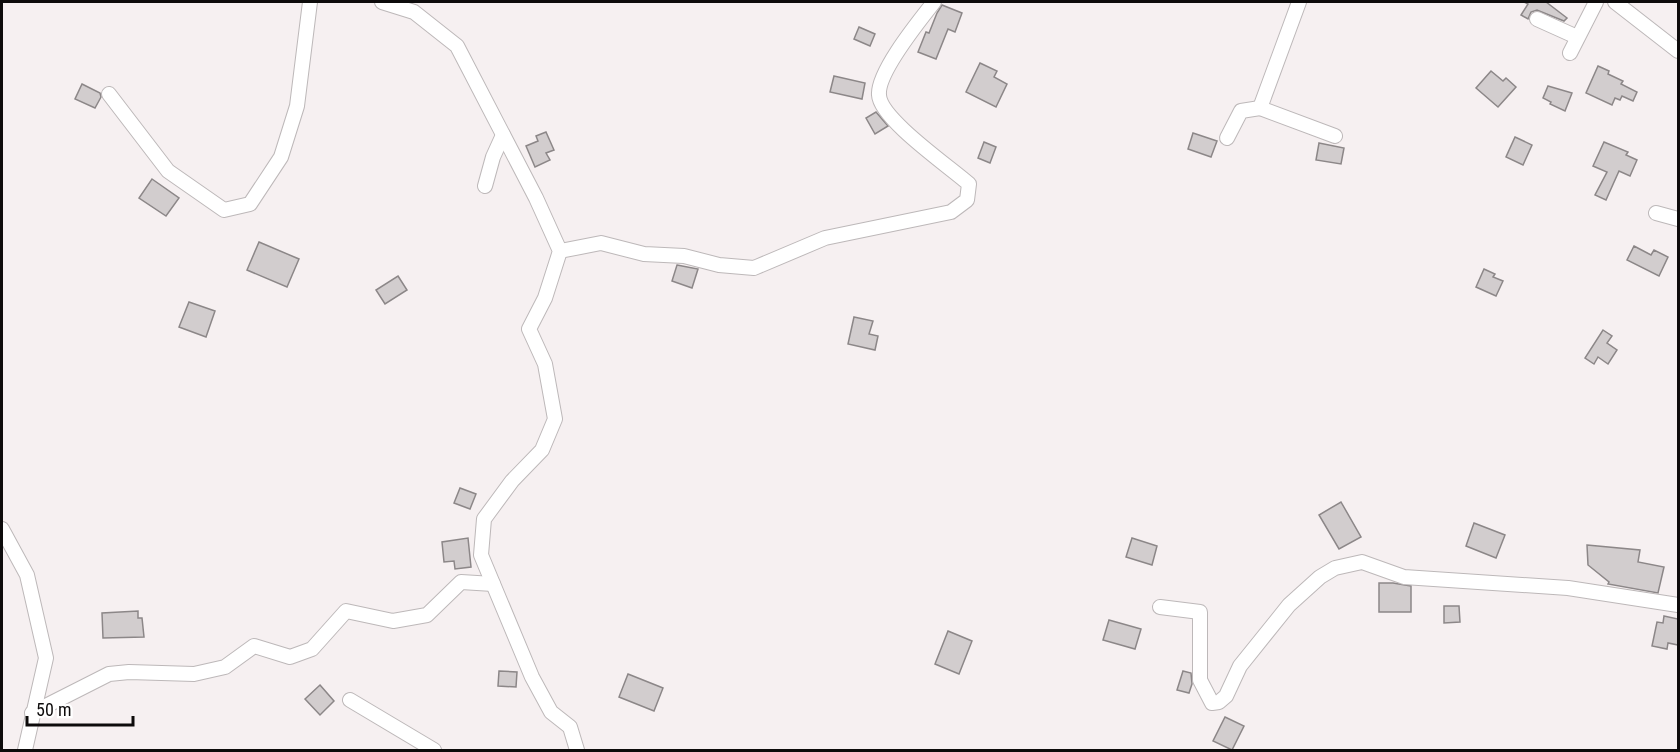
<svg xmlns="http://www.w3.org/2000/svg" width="1680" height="752" viewBox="0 0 1680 752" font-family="'Roboto Condensed',sans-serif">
<rect width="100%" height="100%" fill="#f6f0f1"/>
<g fill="#d2cdce" stroke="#8c8788" stroke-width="1.5">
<path d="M1524,2H1546L1567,18L1564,21L1537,10L1531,12L1528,19L1521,15L1528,4Z"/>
<path d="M942,5L962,13L955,32L948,29L936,59L918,52L926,32L929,33L937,13Z"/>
<path d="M859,27L875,34L870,46L854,39Z"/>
<path d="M980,63L997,71L994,77L1007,84L996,107L966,92Z"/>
<path d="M1598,66L1609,71L1608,74L1623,81L1621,84L1637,92L1633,101L1622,96L1620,100L1615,98L1612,105L1586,93Z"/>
<path d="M1491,71L1503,81L1506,78L1516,87L1498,107L1476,88Z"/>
<path d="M834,76L865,83L862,99L830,92Z"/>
<path d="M82,84L100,93L101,97L95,108L75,99Z"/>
<path d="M1548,86L1572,93L1565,111L1550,104L1551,102L1543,98Z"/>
<path d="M876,112L888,126L875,134L866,118Z"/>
<path d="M546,132L554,150L546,153L550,160L535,167L526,146L538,141L536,136Z"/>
<path d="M1193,133L1217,141L1211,157L1188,149Z"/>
<path d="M1515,137L1532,145L1523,165L1506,157Z"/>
<path d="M984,142L996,147L990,163L978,158Z"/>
<path d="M1604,142L1628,152L1626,155L1637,160L1630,176L1619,171L1606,200L1595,195L1607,172L1593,166Z"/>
<path d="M1319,143L1344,148L1341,164L1316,160Z"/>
<path d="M152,179L179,198L166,216L139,198Z"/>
<path d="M259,242L299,259L287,287L247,270Z"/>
<path d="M1634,246L1651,255L1654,250L1668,257L1659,276L1627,260Z"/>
<path d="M677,265L698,269L692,288L672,281Z"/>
<path d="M1484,269L1495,274L1493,277L1503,281L1496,296L1476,287Z"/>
<path d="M398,276L407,290L385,304L376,290Z"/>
<path d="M189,302L215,311L206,337L179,327Z"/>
<path d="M854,317L873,321L869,334L878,336L875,350L848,344Z"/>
<path d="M1603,330L1612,336L1607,343L1617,350L1608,364L1598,357L1594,364L1585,358Z"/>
<path d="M460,488L476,494L470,509L454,503Z"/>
<path d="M1341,502L1361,537L1339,549L1319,515Z"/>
<path d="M1474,523L1505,535L1496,558L1466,546Z"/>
<path d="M468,538L471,567L455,569L454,561L444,562L442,542Z"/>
<path d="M1132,538L1157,546L1152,565L1126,557Z"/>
<path d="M1587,545L1640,550L1638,562L1664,567L1658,593L1608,584L1609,582L1588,565Z"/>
<path d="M1379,583H1393L1411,586V612H1379Z"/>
<path d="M1444,606H1459L1460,622L1444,623Z"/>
<path d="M138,611V618H142L144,637L103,638L102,613Z"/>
<path d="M1664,616L1678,619V645L1668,643L1667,649L1652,646L1657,622L1663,623Z"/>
<path d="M1109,620L1141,629L1135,649L1103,640Z"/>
<path d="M948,631L972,641L959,674L935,664Z"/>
<path d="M499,671L517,672L516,687L498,686Z"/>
<path d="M1183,671L1191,673L1192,684L1189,693L1177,690Z"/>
<path d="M628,674L663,688L654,711L619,697Z"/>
<path d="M320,685L334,701L320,715L305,699Z"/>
<path d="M1225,717L1244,726L1232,750L1213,741Z"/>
</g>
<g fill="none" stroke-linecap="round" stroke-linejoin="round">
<g stroke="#bdb8b9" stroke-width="16">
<g id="minor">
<path d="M382,2L414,12L457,46L536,198L560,251L545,298L529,329L545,364L555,419L542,450L512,481L484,519L481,555L532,677L551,712L570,727L577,750"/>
<path d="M1299,2L1260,108L1335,136"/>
<path d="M1615,2L1678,51"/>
<path d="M1537,19L1577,37"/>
<path d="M1570,53L1596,2"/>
<path d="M109,94L168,171L224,210L250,204L281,157L297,106L310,2"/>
<path d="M1227,138L1241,111L1260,108"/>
<path d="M485,186L493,157L503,135"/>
<path d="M1656,213L1678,219"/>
<path d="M560,251L601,243L644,254L684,256L719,265L754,268L825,238L951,212L967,200L969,184C950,167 880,119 879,95C877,72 920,20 934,2"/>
<path d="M2,529L27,575L46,658L25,750"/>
<path d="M1160,607L1200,612V680L1212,703L1219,702L1226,696L1240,666L1289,605L1320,577L1335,568L1362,562L1404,577L1568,588L1678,605"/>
<path d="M350,700L434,750"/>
<path d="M32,713L109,674L129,672L194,674L225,667L254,646L290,657L312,649L346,611L393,621L427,615L461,582L493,584"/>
</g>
</g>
<use href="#minor" stroke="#fff" stroke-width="14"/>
</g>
<rect width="1680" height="752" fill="none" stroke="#0d0b0b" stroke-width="6"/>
<path d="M27 716v9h106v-9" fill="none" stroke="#0d0b0b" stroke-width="3"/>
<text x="36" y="716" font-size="18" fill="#0d0b0b" stroke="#ffffff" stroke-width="4.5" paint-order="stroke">50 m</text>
</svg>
